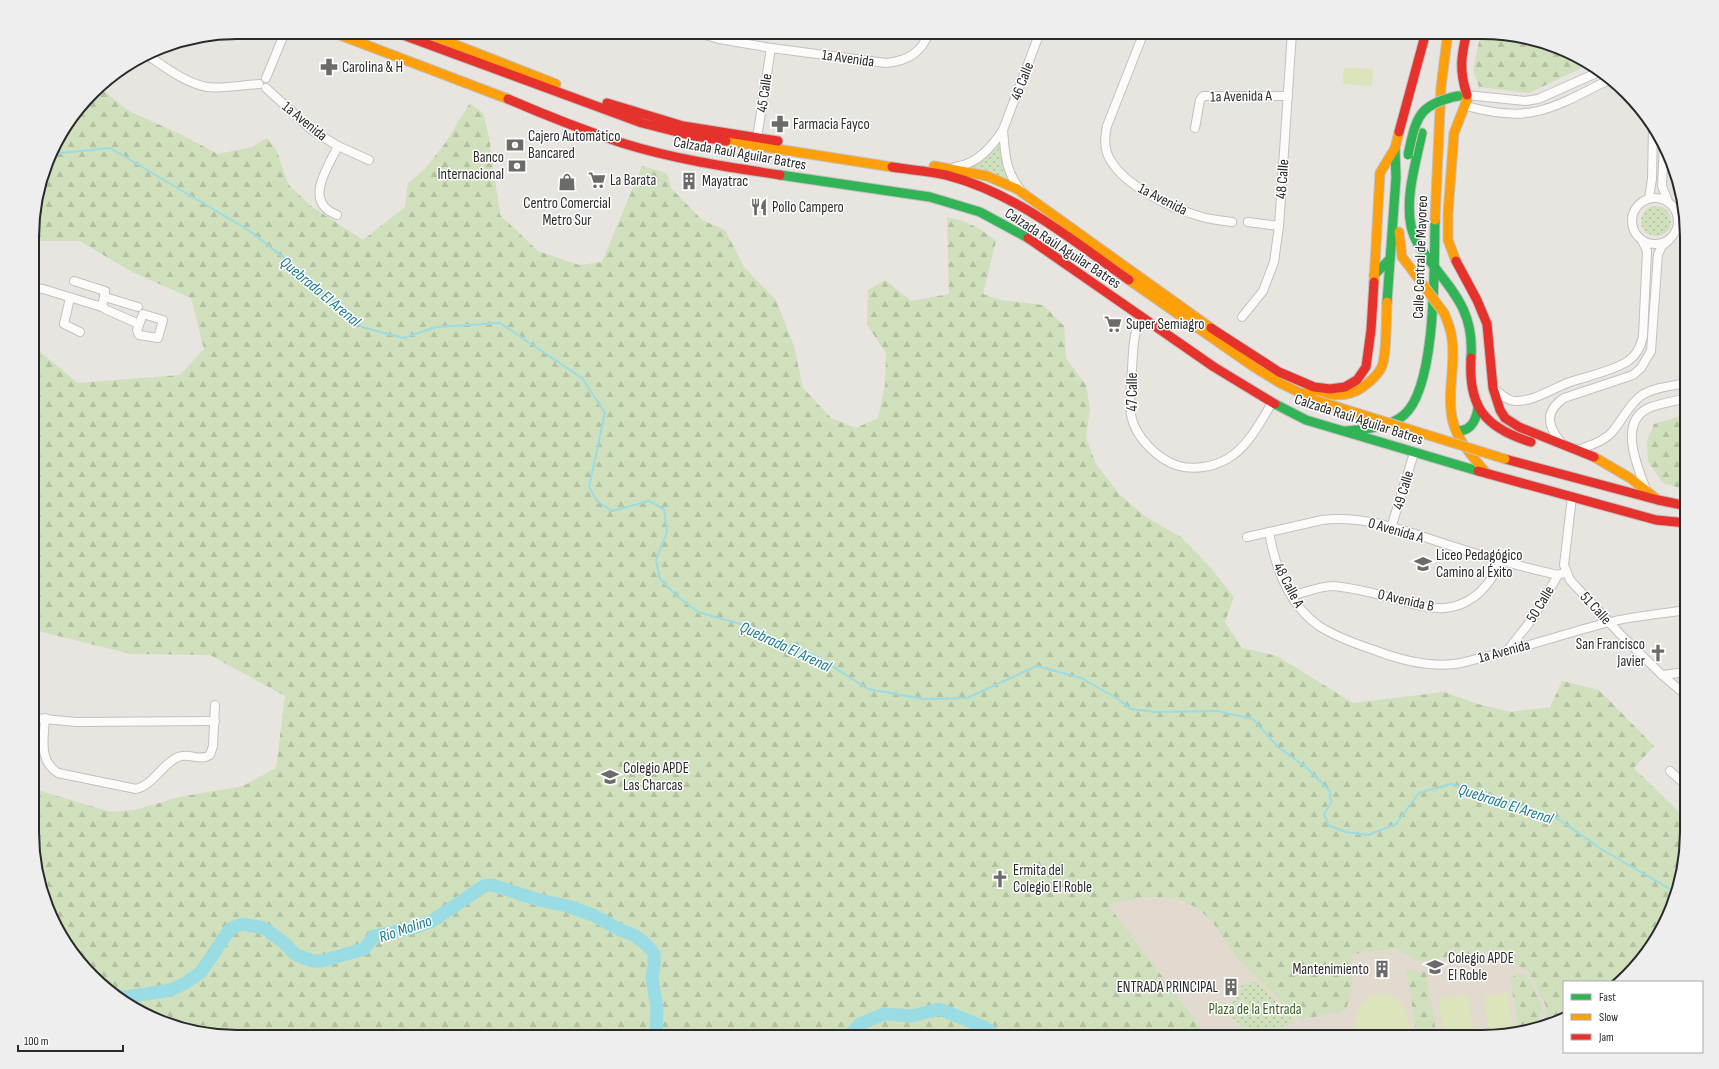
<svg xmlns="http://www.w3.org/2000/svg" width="1719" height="1069" viewBox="0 0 1719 1069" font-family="'Sofia Sans Condensed',sans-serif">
<defs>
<pattern id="green-dots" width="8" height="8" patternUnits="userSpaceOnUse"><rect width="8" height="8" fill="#d0e0bc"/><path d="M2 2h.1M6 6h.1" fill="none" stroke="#b3c0a2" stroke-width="1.8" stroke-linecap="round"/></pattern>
<pattern id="forest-firs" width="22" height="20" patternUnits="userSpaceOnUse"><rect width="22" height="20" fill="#d0e0bc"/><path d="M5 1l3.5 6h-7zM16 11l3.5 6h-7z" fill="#b3c0a2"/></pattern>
</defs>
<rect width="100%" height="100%" fill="#e8e4e0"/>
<path fill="#e2dacf" d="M1144,897L1177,898L1199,909L1213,923L1235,955L1352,990V954L1397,949L1419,962L1485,952L1528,971L1546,1006L1543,1027L1535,1030L1495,1037H1208L1107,905Z"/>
<g fill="url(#green-dots)">
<path d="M1003,130L1014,184L963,168Z"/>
<circle cx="1656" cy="221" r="15"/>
<path d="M1252,982H1257L1293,1018V1024C1273,1028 1253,1036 1236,1021C1231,1017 1229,1013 1230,1007C1233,1000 1239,992 1242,985Z"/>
</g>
<g fill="url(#forest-firs)">
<path d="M1481,32L1548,43L1590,64L1529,93L1479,87L1473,71Z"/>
<path d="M99,87L129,111L180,134L218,154L252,147L267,138L277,151L288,184L311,206L363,240L405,207L408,183L425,169L446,142L470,103L483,113L489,137L500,215L538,251L579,265L602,262L642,166L667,173L671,188L702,220L725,230L744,267L776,300L794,346L803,388L831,418L856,428L878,418L885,385L886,353L867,325L868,290L885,280L911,301L949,294L947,217C968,221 980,228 996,241L983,294L1001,300L1043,305L1064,326L1066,358L1086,385L1090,408L1086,438L1096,464L1120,495L1146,517L1181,537L1211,568L1234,597L1225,622L1242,648L1277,656L1353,703L1444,692L1478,704L1510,712L1550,707L1562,681L1599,690L1654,746L1634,768L1687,820V845L1676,898L1653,946L1627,977L1620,982H1564V1018L1543,1027L1546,1006L1528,971L1485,952L1419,962L1397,949L1352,954V990L1346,1010L1300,1020L1235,955L1213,923L1199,909L1177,898L1144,897L1108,905L1208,1037H237L171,1026L123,1003L92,977L60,935L34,858V789L111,812L135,810L179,797L243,786L276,768L285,696L210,655L131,654L34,630V347L78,383L180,375L204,349L191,298L132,272L80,241H34V211L53,146Z"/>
<path d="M1677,417L1687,419V490L1663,483L1648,462L1647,441L1654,424Z"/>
<path d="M1406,969L1426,972L1437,1037H1417Z"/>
<path d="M1517,973L1527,976L1542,1006L1539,1028L1516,1033L1517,1015L1510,980Z"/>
</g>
<g fill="#dbe4ba">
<path d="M1344,68L1373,69L1372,86L1343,84Z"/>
<path d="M1508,993L1513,1034L1489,1037L1484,996Z"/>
<path d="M1376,994C1405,992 1407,1014 1411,1037H1357C1354,1019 1356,1001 1376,994Z"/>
<path d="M1468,995L1474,1037H1444L1438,999Z"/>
</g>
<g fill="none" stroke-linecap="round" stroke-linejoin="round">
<path stroke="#9adce4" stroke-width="2" d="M51,154L110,148L250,231L305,275L362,327L403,338L436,327L500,323L582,378L605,413L589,487L597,501L612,511L649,501L664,509L667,532L656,560L660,579L678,597L698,612L744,625L818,657L868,689L924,699L967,698L1037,666L1081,678L1118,699L1131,709L1155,712L1217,711L1253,719L1278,747L1306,767L1330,791L1331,803L1324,814L1328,825L1346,832L1368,835L1396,824L1419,793L1451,784L1557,818L1601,849L1677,893"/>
<g stroke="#9adce4" stroke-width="13">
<path d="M116,996L127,997L171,990L187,982L201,972L230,929L242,924L264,928L283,942L296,955L313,961H322L364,949L374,936L417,927L432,921L484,886L492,885L539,900L567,906L593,915L620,930L634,935L647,945L654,954V966L652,978L657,1008L656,1037"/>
<path d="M848,1037L860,1024L884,1014L912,1016L939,1009L984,1027L997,1037"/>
</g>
<g stroke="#c2c1c1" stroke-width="10">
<g id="street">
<path d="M695,32L719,39L771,48L886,63C907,61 922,53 929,32"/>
<path d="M1144,32L1107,126C1105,135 1104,144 1107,153C1118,183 1170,208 1199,216C1210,220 1221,220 1232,222"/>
<path d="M147,55C165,67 185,83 207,87C223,89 242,85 259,84"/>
<path d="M266,78L285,32"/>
<path d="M266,88L313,131L338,146L369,160"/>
<path d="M1467,95L1525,101L1538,99L1601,71"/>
<path d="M1466,106C1488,112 1515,117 1538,111C1564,105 1587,90 1611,79"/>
<path d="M1195,128L1200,100L1203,96H1288"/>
<path d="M1003,130C1005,152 1005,171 1020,189"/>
<path d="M757,138L771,48"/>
<path d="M1664,145L1662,186L1668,201"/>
<path d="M955,167C977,164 991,148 1003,130L1040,32"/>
<circle cx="1655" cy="221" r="23"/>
<path d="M1649,198L1652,179L1653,127"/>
<path d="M337,215C303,202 327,169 338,146"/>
<path d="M1248,222L1279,226"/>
<path d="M74,281L105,291L102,307"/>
<path d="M34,288L43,289L102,307L107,310L139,324"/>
<path d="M105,297L138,307"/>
<path d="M70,298L64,324L80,332"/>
<path d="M143,314L163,320L158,338L139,335L137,330Z"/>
<path d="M1141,317C1133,333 1133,352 1132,370C1131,384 1129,401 1131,415C1135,437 1158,460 1179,466C1194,470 1213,467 1227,459C1248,447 1259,424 1272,403"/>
<path d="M1242,317L1263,291L1274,262L1279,226L1292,32"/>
<path d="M1494,389C1500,393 1507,401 1515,401C1532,402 1554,388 1570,382C1586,377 1615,370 1628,361C1637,355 1641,347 1643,336L1647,251L1642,240"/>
<path d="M1560,441C1547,425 1545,411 1564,398L1633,375L1641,368L1651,351L1658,254L1662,246L1669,240"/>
<path d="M1578,450C1590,445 1604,442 1613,431C1623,419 1629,404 1642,395C1655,387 1672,386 1687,383"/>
<path d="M1645,487C1637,465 1617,420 1651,407C1662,403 1675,401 1687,398"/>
<path d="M1572,497L1564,565L1570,580L1620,634L1662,675L1687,696"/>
<path d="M1391,528L1414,453"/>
<path d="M1269,532C1275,567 1289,605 1319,626C1336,637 1356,644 1374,650C1400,660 1427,667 1454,664C1466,663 1478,658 1489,656C1529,646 1567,633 1606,623C1632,616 1660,614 1687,610"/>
<path d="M1247,537L1322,520C1367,514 1412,534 1455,547C1489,558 1523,567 1558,575L1566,572"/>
<path d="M1292,596C1305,592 1320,586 1334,586C1352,588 1370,592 1388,597C1422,606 1450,619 1480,592C1489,583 1496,573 1500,561"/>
<path d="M1507,651L1533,618L1558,575"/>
<path d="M1662,675L1687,672"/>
<path d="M34,718L76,722L215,721"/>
<path d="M45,718C44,738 38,760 58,773L136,789C153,785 162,764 178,757C189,752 199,762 210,755L213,746L215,705"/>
<path d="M1670,771L1687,786"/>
</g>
</g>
<g stroke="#c2c1c1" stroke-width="11">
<g id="fast">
<path d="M1422,133C1416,162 1405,197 1411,226C1414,241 1424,254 1433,265C1458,297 1474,316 1471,358"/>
<path d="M780,175L930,197L980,212L1028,238"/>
<path d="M1374,275L1390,259"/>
<path d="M1387,302L1396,178L1395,148"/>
<path d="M1275,404L1306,420L1478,471"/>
<path d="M1346,431C1365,429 1389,428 1404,415C1437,387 1434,264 1435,220"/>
<path d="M1457,431C1471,431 1476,421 1478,408"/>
</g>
</g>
<g stroke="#c2c1c1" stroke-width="11">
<g id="slow">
<path d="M332,32L508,99"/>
<path d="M423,32L556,84"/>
<path d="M726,141L892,167"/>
<path d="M934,166L987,176L1017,189L1211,328"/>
<path d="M1435,220L1441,87L1448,32"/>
<path d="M1399,232L1402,257L1412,270"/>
<path d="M1456,261L1448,240V213L1454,133L1467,100V95L1458,96"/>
<path d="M1129,280L1254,367L1280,383L1315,400"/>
<path d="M1374,282L1380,173L1395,148L1399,132"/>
<path d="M1444,313C1448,322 1451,330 1452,339C1456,367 1446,395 1453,422C1458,442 1474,458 1486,473"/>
<path d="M1305,393C1320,394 1337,397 1351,393C1362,390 1381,374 1383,363C1387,346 1386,319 1387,302"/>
<path d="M1594,457L1630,478L1658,500"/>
</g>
</g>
<g stroke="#c2c1c1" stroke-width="11">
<g id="jam">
<path d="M395,32L642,123L689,135L726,141"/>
<path d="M1467,32C1461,56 1459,71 1467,95"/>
<path d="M508,99C545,115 583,130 622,143C673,159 727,167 780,175"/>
<path d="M607,103L683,126L778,141"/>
<path d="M1399,132L1426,32"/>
<path d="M892,167C910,170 929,171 946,175C1016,193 1072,240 1129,280"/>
<path d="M1028,238L1214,367L1275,404"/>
<path d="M1456,261L1477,300L1487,324L1493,388L1500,410L1505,418L1519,427L1594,457"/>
<path d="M1211,328L1279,372L1314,387L1330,389L1345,387L1357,380L1366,367L1371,330L1374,282"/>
<path d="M1471,358C1468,407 1485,428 1531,442"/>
<path d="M1505,459L1658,500L1687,506"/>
<path d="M1478,471L1656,520L1687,523"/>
</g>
</g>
<use href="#street" stroke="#fcfbfa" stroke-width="8"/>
<use href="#fast" stroke="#30b455" stroke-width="9"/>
<use href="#slow" stroke="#ff9f0a" stroke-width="9"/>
<use href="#jam" stroke="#e5322d" stroke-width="9"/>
<g stroke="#c4c3c1" stroke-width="11" stroke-linecap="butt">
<path id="fast-bridge" d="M1408,155C1416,118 1418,104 1458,96"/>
</g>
<g stroke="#c4c3c1" stroke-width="11" stroke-linecap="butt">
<g id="slow-bridge">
<path d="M1412,270L1444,313"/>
<path d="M1315,400L1505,459"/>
</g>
</g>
<use href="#fast-bridge" stroke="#30b455" stroke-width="9"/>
<use href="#slow-bridge" stroke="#ff9f0a" stroke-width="9"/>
</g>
<defs>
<g id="pharmacy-bare" transform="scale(1.38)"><path d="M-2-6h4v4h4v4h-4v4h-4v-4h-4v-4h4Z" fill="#6c6b6a" stroke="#fff" stroke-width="2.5" paint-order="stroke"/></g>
<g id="bank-bare" transform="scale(1.38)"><path d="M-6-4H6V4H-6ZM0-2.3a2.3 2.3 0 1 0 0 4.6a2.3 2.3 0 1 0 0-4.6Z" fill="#6c6b6a" stroke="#fff" stroke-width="2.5" paint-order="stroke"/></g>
<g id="supermarket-bare" transform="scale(1.38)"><path d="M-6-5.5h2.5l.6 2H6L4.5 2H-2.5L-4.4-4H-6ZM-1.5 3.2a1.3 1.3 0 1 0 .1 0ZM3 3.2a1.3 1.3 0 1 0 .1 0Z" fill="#6c6b6a" stroke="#fff" stroke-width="2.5" paint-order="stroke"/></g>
<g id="building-bare" transform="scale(1.38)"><path d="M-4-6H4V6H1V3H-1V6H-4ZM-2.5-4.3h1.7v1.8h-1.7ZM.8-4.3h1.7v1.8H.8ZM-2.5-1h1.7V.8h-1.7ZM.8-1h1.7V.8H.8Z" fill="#6c6b6a" stroke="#fff" stroke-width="2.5" paint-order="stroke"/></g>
<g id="shop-bare" transform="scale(1.38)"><path d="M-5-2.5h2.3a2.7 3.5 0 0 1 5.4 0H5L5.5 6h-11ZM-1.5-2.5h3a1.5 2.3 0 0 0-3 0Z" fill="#6c6b6a" stroke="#fff" stroke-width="2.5" paint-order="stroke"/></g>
<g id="restaurant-bare" transform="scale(1.38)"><path d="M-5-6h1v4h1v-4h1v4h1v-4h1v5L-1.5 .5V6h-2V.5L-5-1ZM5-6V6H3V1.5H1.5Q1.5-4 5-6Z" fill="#6c6b6a" stroke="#fff" stroke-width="2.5" paint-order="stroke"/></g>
<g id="school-bare" transform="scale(1.38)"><path d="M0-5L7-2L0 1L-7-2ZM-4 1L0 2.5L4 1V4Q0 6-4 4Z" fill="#6c6b6a" stroke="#fff" stroke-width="2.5" paint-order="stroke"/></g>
<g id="church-bare" transform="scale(1.38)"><path d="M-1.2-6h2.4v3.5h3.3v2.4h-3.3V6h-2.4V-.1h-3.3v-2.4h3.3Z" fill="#6c6b6a" stroke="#fff" stroke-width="2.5" paint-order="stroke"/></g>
</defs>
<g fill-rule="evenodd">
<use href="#pharmacy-bare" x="329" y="67"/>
<use href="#pharmacy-bare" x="780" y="124"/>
<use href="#bank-bare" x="515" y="145"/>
<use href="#bank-bare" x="517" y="166"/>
<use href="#supermarket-bare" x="597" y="180"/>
<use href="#building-bare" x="689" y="181"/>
<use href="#shop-bare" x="567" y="182"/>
<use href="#restaurant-bare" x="759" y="207"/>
<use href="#supermarket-bare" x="1113" y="324"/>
<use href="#school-bare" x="1423" y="564"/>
<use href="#church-bare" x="1658" y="653"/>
<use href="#school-bare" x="610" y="777"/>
<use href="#church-bare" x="1000" y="879"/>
<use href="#school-bare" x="1435" y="967"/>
<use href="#building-bare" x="1382" y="969"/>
<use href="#building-bare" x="1231" y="987"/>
</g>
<g text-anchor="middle" stroke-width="3" stroke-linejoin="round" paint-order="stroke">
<g font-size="15" fill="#2a2a2a" stroke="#fff">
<text transform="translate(848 58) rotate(8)" y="5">1a Avenida</text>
<text transform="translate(1022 81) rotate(-69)" y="5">46 Calle</text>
<text transform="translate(764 93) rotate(-82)" y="5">45 Calle</text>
<text transform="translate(1241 96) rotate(-1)" y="5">1a Avenida A</text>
<text transform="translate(305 121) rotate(39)" y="5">1a Avenida</text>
<text transform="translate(740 153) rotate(10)" y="5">Calzada Raúl Aguilar Batres</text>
<text transform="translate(1282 179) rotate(-86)" y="5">48 Calle</text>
<text transform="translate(1163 199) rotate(27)" y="5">1a Avenida</text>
<text transform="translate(1063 248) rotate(33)" y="5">Calzada Raúl Aguilar Batres</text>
<text transform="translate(1420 257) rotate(-88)" y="5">Calle Central de Mayoreo</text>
<text transform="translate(1132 392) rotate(-90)" y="5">47 Calle</text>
<text transform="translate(1359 419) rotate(18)" y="5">Calzada Raúl Aguilar Batres</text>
<text transform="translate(1403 490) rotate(-73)" y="5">49 Calle</text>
<text transform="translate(1396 530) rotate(16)" y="5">0 Avenida A</text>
<text transform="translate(1289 585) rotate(62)" y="5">48 Calle A</text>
<text transform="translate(1406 600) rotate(13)" y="5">0 Avenida B</text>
<text transform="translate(1540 604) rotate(-59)" y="5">50 Calle</text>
<text transform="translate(1596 608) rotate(48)" y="5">51 Calle</text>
<text transform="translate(1504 651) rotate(-15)" y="5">1a Avenida</text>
</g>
<g font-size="15" fill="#2a2a2a" stroke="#fff" text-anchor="start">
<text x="342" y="72">Carolina &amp; H</text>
<text x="793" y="129">Farmacia Fayco</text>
<text x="528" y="141">Cajero Automático<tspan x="528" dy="17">Bancared</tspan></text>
<text x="504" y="162" text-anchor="end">Banco<tspan x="504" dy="17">Internacional</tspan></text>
<text x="610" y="185">La Barata</text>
<text x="702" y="186">Mayatrac</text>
<text x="567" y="208" text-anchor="middle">Centro Comercial<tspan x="567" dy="17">Metro Sur</tspan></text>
<text x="772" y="212">Pollo Campero</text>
<text x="1126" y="329">Super Semiagro</text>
<text x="1436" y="560">Liceo Pedagógico<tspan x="1436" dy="17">Camino al Éxito</tspan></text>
<text x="1645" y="649" text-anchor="end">San Francisco<tspan x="1645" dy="17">Javier</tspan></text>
<text x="623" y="773">Colegio APDE<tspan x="623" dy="17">Las Charcas</tspan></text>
<text x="1013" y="875">Ermita del<tspan x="1013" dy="17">Colegio El Roble</tspan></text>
<text x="1448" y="963">Colegio APDE<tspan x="1448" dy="17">El Roble</tspan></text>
<text x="1369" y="974" text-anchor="end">Mantenimiento</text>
<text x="1218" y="992" text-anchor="end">ENTRADA PRINCIPAL</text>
</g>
<g font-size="15" fill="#376220" stroke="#fff">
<text x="1255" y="1014">Plaza de la Entrada</text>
</g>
<g font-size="16" font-style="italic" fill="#187991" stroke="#fff">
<text transform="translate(321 291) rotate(40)" y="6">Quebrada El Arenal</text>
<text transform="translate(786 646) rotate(25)" y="6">Quebrada El Arenal</text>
<text transform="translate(1506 803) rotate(18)" y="6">Quebrada El Arenal</text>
<text transform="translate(405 928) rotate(-19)" y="6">Río Molino</text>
</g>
</g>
<path d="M0 0H1719V1069H0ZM237 39H1482A198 198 0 0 1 1680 237V832A198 198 0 0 1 1482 1030H237A198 198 0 0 1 39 832V237A198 198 0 0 1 237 39Z" fill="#eee" fill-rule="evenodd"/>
<path fill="none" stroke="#2a2a2a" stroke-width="2" d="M237 39H1482A198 198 0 0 1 1680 237V832A198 198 0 0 1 1482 1030H237A198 198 0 0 1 39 832V237A198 198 0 0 1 237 39Z"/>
<rect x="1563" y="981" width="140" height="72" fill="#ffffff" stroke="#aaaaaa"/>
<rect x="1571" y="994" width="20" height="6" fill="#30b455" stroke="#aaaaaa"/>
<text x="1599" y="1001" font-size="12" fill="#2a2a2a">Fast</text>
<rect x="1571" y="1014" width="20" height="6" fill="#ff9f0a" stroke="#aaaaaa"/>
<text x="1599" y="1021" font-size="12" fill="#2a2a2a">Slow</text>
<rect x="1571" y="1034" width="20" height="6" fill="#e5322d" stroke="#aaaaaa"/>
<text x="1599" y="1041" font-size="12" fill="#2a2a2a">Jam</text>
<path d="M18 1045v6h105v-6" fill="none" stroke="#2a2a2a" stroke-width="2"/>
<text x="24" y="1045" font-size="12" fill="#2a2a2a" stroke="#ffffff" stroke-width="3" paint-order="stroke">100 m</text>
</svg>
